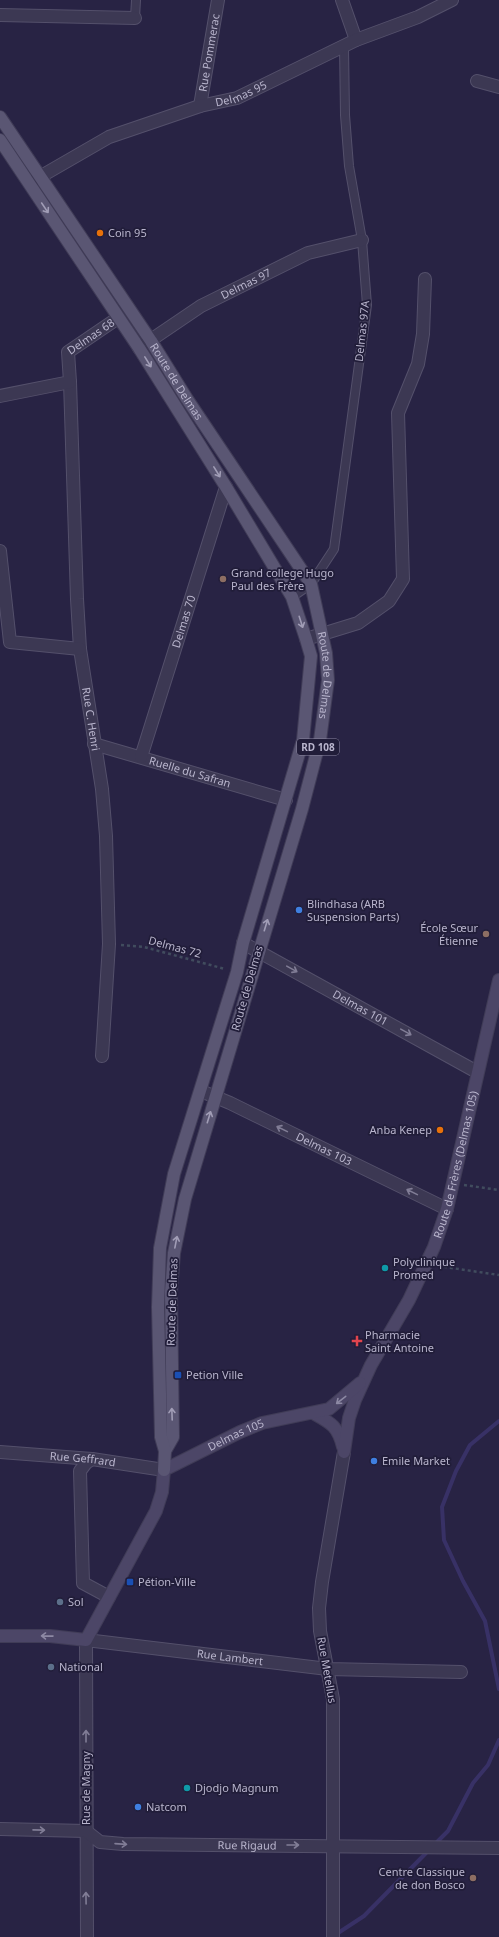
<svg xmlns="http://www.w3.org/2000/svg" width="499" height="1937" viewBox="0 0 499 1937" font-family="'Noto Sans',sans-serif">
<rect width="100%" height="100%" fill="#282344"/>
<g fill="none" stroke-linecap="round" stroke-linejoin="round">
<g stroke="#383166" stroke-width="4">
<path d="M499,1421L470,1445L456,1471L442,1507L444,1540L463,1581L485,1621L499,1689"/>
<path d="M434,1845L448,1831L473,1783L488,1765L499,1740"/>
<path d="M335,1935L364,1916L429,1850"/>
</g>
<g stroke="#54506b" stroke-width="10">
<g id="service">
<path d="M135,18L136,0"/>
<path d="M292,597L311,584L334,549L367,305L362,240L349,166L345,115L344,46"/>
</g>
</g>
<g stroke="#54506b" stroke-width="14">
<g id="minor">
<path d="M342,0L356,40"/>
<path d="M0,15L135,18"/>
<path d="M477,81L499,87"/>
<path id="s1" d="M200,106L218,0"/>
<path id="s2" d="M139,348L201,306L308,253L362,240"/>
<path id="s3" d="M70,382L77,599L80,649L102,789L106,836L109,944L102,1056"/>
<path id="s4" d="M0,396L70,382L68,352L118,318"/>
<path d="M0,551L10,642L80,649"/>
<path d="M306,639L358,623L389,601L403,579L398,413L418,364L423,334L425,279"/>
<path id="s5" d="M94,744L286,800"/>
<path id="s6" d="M141,757L226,487"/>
<path id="s7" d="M243,943L477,1072"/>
<path id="s8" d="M201,1091L230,1103L447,1209"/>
<path id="s9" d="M0,1452L92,1459L164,1470"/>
<path d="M92,1459L86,1463L80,1471L83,1583L109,1597"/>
<path id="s10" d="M87,1937L86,1640L328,1669L461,1672"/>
</g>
</g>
<g stroke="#54506b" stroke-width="14">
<g id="tertiary">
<path id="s11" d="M31,182L109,137L200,106L237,98L356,40L418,17L452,0"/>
<path id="s12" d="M0,1829L86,1831L100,1842L123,1844L499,1848"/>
<path d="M333,1937V1699L320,1631L319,1608L322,1582L344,1452"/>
</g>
</g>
<g stroke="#403c57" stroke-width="14">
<g id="secondary">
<path d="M313,1413C331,1423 338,1426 343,1447"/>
<path id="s13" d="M344,1452L349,1418L355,1400L371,1365L409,1300L434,1247L447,1209L499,980"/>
<path id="s14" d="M0,1636H50L86,1640L156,1511L162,1492L164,1470L240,1432L262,1423L329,1409L360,1383"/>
</g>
</g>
<g stroke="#403c57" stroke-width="14">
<g id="primary">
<path id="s15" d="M0,117L151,341L187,399L311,584L326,653L328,680L320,740L302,809L185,1199L174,1253L171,1292L173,1437L165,1451"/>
<path d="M0,140L139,348L226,487L292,597L306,639L311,656L303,740L243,943L237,972L174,1174L160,1248L158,1307L161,1437L165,1451L164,1470"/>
</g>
</g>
<g stroke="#414c5e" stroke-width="2.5" stroke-dasharray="3 3" stroke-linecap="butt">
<path d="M121,945L144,947L225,969"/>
<path d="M464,1185L499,1190"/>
<path d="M438,1266L499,1275"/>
</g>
<use href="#service" stroke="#3c3853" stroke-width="8"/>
<use href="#minor" stroke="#3c3853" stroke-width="12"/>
<use href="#tertiary" stroke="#3c3853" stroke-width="12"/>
<use href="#secondary" stroke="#4c4667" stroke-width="12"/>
<use href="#primary" stroke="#5a5673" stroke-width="12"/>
</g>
<defs><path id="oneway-shaft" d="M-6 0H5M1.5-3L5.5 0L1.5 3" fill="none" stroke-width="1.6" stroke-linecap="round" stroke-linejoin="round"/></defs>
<g stroke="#a19db6">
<use href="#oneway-shaft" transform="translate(45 208) rotate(56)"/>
<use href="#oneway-shaft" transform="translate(148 362) rotate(58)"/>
<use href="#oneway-shaft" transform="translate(217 472) rotate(58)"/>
<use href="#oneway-shaft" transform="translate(301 622) rotate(72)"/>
<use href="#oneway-shaft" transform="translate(266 925) rotate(-73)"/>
<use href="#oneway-shaft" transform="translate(209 1117) rotate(-73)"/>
<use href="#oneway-shaft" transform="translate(176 1242) rotate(-79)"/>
<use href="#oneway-shaft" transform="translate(172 1414) rotate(-92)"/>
</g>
<g stroke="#817d96">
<use href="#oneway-shaft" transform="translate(292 969) rotate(29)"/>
<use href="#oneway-shaft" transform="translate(406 1032) rotate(29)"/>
<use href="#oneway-shaft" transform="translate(282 1129) rotate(-154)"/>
<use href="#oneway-shaft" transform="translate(412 1192) rotate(-154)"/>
<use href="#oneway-shaft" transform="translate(86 1736) rotate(-90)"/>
<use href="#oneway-shaft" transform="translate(39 1830) rotate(1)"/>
<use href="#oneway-shaft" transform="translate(121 1844) rotate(4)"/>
<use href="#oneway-shaft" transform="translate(293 1845)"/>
<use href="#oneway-shaft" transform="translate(86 1898) rotate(-91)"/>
</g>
<g stroke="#8d89a4">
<use href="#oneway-shaft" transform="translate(341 1400) rotate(142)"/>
<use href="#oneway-shaft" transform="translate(47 1636) rotate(-179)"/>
</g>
<g fill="#e8710a" stroke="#211d39" stroke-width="1.5">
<circle cx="100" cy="233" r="4"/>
<circle cx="440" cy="1130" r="4"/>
</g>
<g fill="#8d6e63" stroke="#211d39" stroke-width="1.5">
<circle cx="223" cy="579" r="4"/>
<circle cx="486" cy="934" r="4"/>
<circle cx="473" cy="1878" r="4"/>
</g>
<g fill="#3f7fe0" stroke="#211d39" stroke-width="1.5">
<circle cx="299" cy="910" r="4"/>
<circle cx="374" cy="1461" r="4"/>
<circle cx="138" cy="1807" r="4"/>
</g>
<g fill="#0f9aa8" stroke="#211d39" stroke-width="1.5">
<circle cx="385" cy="1268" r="4"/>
<circle cx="187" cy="1788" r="4"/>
</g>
<path fill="#e0444e" stroke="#211d39" stroke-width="1.5" d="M355 1335h4v4h4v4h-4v4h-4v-4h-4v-4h4z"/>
<g fill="#1a4fb4" stroke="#211d39" stroke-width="1.5">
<rect x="174" y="1371" width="8" height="8" rx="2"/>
<rect x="126" y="1578" width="8" height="8" rx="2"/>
</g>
<g fill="#5c6f8a" stroke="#211d39" stroke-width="1.5">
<circle cx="60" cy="1602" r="4"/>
<circle cx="51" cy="1667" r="4"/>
</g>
<g text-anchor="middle" stroke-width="3.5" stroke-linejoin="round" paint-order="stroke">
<rect fill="#211d39" stroke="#8b87a1" stroke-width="1" x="297" y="739" width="42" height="16" rx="3"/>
<g font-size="10" font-weight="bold" fill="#b9b5cd">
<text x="318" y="751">RD 108</text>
</g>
<g font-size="11" fill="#b9b5cd" stroke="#211d39">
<text dy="4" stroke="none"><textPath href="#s1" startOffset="54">Rue Pommerac</textPath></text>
<text dy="4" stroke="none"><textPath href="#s11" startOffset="229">Delmas 95</textPath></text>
<text dy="4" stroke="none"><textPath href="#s2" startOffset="125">Delmas 97</textPath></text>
<text transform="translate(362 331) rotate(-84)" y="4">Delmas 97A</text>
<text dy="4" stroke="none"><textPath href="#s4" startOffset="129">Delmas 68</textPath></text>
<text dy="4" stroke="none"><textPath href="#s15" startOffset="318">Route de Delmas</textPath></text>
<text dy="4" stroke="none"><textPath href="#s6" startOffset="142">Delmas 70</textPath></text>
<text dy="4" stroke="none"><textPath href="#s15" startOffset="654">Route de Delmas</textPath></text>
<text dy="4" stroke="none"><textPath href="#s3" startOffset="338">Rue C. Henri</textPath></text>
<text dy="4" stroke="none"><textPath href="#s5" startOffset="100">Ruelle du Safran</textPath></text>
<text transform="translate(175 947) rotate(15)" y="4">Delmas 72</text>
<text transform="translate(247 988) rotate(-74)" y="4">Route de Delmas</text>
<text dy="4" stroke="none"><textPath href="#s7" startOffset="134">Delmas 101</textPath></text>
<text dy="4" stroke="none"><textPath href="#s8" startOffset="136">Delmas 103</textPath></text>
<text dy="4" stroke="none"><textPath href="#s13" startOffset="311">Route de Frères (Delmas 105)</textPath></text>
<text transform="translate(172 1302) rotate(-88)" y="4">Route de Delmas</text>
<text dy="4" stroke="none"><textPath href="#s14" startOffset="355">Delmas 105</textPath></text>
<text dy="4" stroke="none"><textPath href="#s9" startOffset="83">Rue Geffrard</textPath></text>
<text dy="4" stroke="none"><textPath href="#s10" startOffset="442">Rue Lambert</textPath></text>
<text transform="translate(327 1670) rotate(80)" y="4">Rue Metellus</text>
<text transform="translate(86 1788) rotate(-90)" y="4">Rue de Magny</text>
<text dy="4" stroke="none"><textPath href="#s12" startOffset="251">Rue Rigaud</textPath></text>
</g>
<g font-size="11" fill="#b9b5cd" stroke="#211d39" text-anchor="start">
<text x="108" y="237">Coin 95</text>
<text x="231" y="577">Grand college Hugo<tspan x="231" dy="13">Paul des Frère</tspan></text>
<text x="307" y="908">Blindhasa (ARB<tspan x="307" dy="13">Suspension Parts)</tspan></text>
<text x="478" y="932" text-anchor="end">École Sœur<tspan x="478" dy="13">Étienne</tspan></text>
<text x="432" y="1134" text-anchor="end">Anba Kenep</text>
<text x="393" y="1266">Polyclinique<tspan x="393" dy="13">Promed</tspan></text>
<text x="365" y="1339">Pharmacie<tspan x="365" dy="13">Saint Antoine</tspan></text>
<text x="186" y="1379">Petion Ville</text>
<text x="382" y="1465">Emile Market</text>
<text x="138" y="1586">Pétion-Ville</text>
<text x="68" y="1606">Sol</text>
<text x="59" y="1671">National</text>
<text x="195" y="1792">Djodjo Magnum</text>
<text x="146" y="1811">Natcom</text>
<text x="465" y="1876" text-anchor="end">Centre Classique<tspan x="465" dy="13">de don Bosco</tspan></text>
</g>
</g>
</svg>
